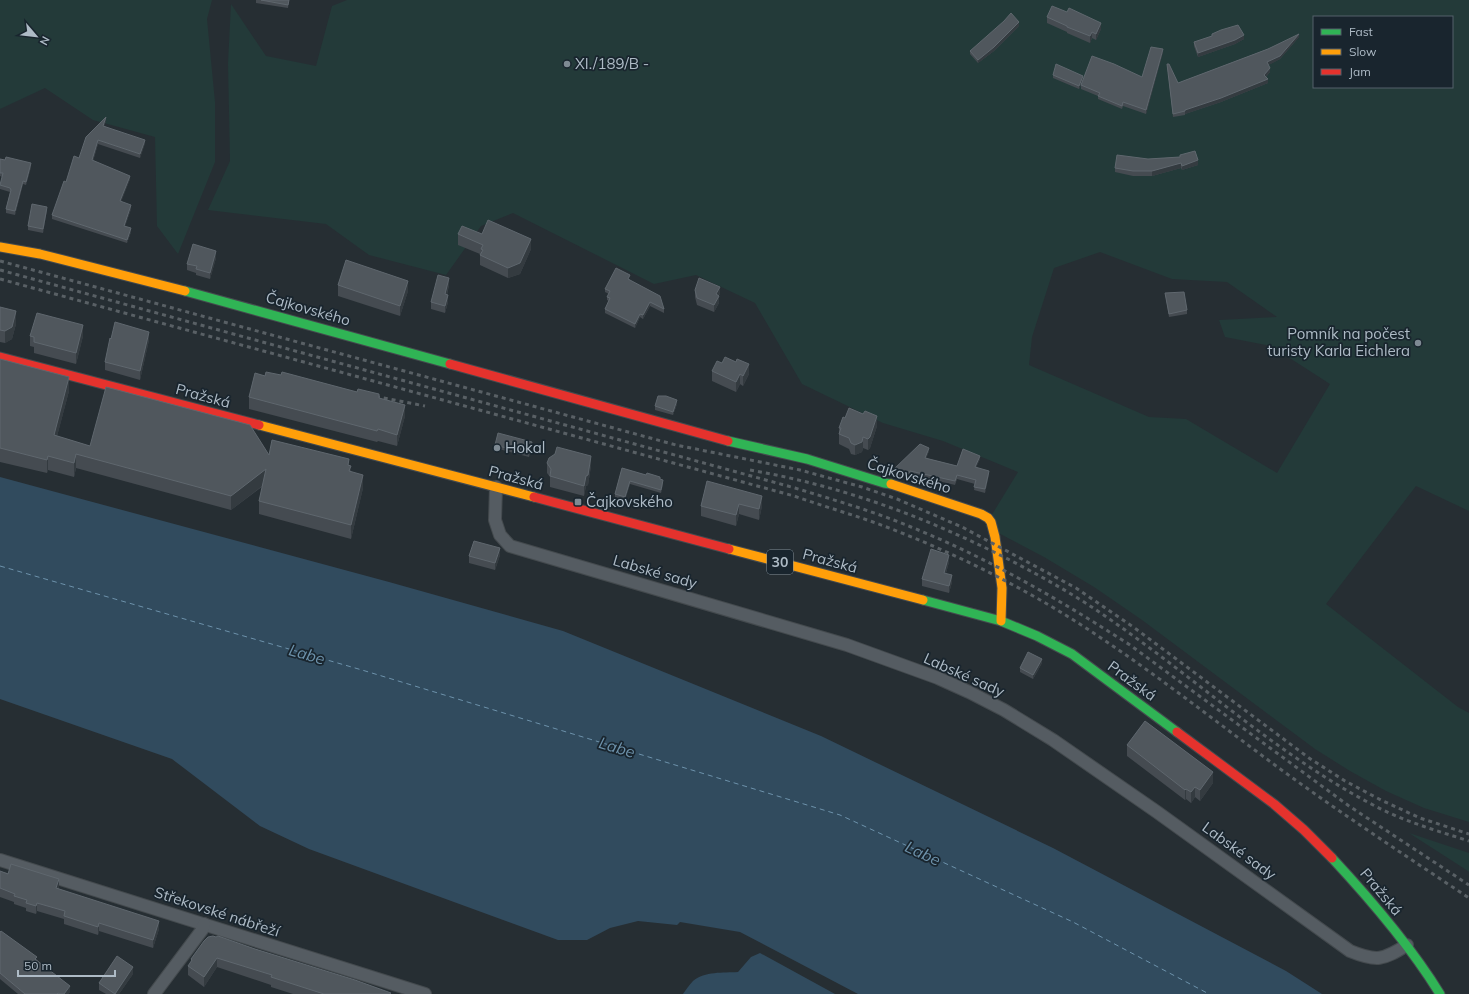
<svg xmlns="http://www.w3.org/2000/svg" width="1469" height="994" viewBox="0 0 1469 994" font-family="Mulish,sans-serif">
<rect width="100%" height="100%" fill="#262e33"/>
<g fill="#233a39" fill-rule="evenodd">
<path d="M0,0H212L207,19L215,102V162L178,254L157,226L155,137L93,120L45,88L0,109Z"/>
<path d="M347,0H1469V511L1416,486L1326,604L1458,707L1469,713V822L1424,808L1386,791L1350,771L1315,749L1142,620L1094,587L1044,557L985,526L1018,472L943,441L883,423L802,384L755,303L696,275L654,284L513,213L481,226L446,275L369,255L326,224L208,210L230,161L228,63L231,4L266,56L316,66L332,6ZM1314,17H1452V87H1314ZM1100,252L1172,279L1227,282L1277,317L1219,320L1225,337L1271,346L1330,384L1277,473L1186,419L1149,417L1029,365L1032,337L1054,268Z"/>
<path d="M1409,833L1469,853V872L1468,871Z"/>
</g>
<g fill="#314b5e">
<path d="M0,477L389,582L563,631L821,736L1053,848L1286,971L1322,994H858L740,932L680,922L677,925L638,921L610,928L587,940H558L309,849L260,826L172,759L0,699Z"/>
<path d="M760,953L835,994H683C686,990 689,985 693,981C705,971 723,973 738,972L751,957Z"/>
</g>
<g fill="none" stroke-linecap="round" stroke-linejoin="round">
<path stroke="#6d92ab" stroke-width="1" stroke-dasharray="5 4" stroke-linecap="butt" d="M0,566L362,670L840,815L1073,922L1209,994"/>
<g stroke="#444a4e" stroke-width="14">
<g id="street">
<path d="M496,487L495,520L500,535L510,546L847,645L938,678L969,692L1004,710L1053,740L1157,812L1350,951C1377,962 1383,960 1407,945"/>
<path d="M0,860L425,994"/>
<path d="M154,994L202,930L204,924"/>
</g>
</g>
<g stroke="#444a4e" stroke-width="11">
<g id="fast">
<path d="M185,291L450,364"/>
<path d="M728,441L807,459L884,483L891,484"/>
<path d="M923,600L1001,621L1037,636L1072,654L1177,732"/>
<path d="M1332,858C1371,900 1410,945 1440,994"/>
</g>
</g>
<g stroke="#444a4e" stroke-width="11">
<g id="slow">
<path d="M0,247L40,254L185,291"/>
<path d="M259,425L534,497"/>
<path d="M891,484L981,514L988,518L991,522L995,537L1002,588L1001,621"/>
<path d="M729,549L923,600"/>
</g>
</g>
<g stroke="#444a4e" stroke-width="11">
<g id="jam">
<path d="M0,357L259,425"/>
<path d="M450,364L728,441"/>
<path d="M534,497L729,549"/>
<path d="M1177,732L1274,804L1304,830L1332,858"/>
</g>
</g>
<use href="#street" stroke="#555c62" stroke-width="12"/>
<use href="#fast" stroke="#30b455" stroke-width="9"/>
<use href="#slow" stroke="#ff9f0a" stroke-width="9"/>
<use href="#jam" stroke="#e5322d" stroke-width="9"/>
<g stroke="#596065" stroke-width="3" stroke-dasharray="4 4" stroke-linecap="butt">
<path d="M0,261L676,445L800,470L862,487L897,499L962,527L1076,588L1136,629L1309,758L1345,781L1381,800L1420,818L1469,834"/>
<path d="M0,270L795,488C834,500 873,511 911,527C988,558 1060,600 1130,645L1349,806L1469,885"/>
<path d="M0,279L794,496C820,505 847,513 873,522C931,543 988,570 1042,601C1118,645 1186,699 1256,751C1325,803 1397,850 1469,898"/>
<path d="M368,395L425,406"/>
<path d="M750,470C841,486 920,515 1002,556C1037,574 1072,593 1105,616C1196,678 1278,756 1377,807C1406,822 1438,831 1469,841"/>
</g>
</g>
<g fill="#454b51">
<path d="M256,0H289L288,8L256,3Z"/>
<path d="M1047,17L1101,29L1096,40L1092,38L1090,43L1067,33V32L1047,23Z"/>
<path d="M1019,26L994,51L978,63L970,54V51Z"/>
<path d="M1212,34L1244,39L1235,44L1198,57L1194,46V42L1212,36Z"/>
<path d="M1299,37L1280,59L1268,65L1270,72L1266,77L1268,83L1221,102L1185,114V115L1173,117L1167,64L1178,83Z"/>
<path d="M1163,52L1146,114L1123,106L1122,109L1098,99V96L1081,89V85L1079,89L1053,78V75L1083,80L1142,77Z"/>
<path d="M106,121L104,126L145,143L140,158L98,144L93,161L130,179L121,201L131,209L125,226L131,232L127,243L52,219V215L66,182L79,158Z"/>
<path d="M1180,155L1198,165L1182,170L1181,168L1152,176H1133L1115,172V168L1148,159L1180,157Z"/>
<path d="M0,159L31,167L26,185L23,184L15,215L6,213V209L10,192L0,189V185L2,177L0,176Z"/>
<path d="M47,210L43,233L28,230V226Z"/>
<path d="M458,234H482L531,249L520,274L508,278L480,265V254L458,245Z"/>
<path d="M216,258L210,279L196,275V273L187,270V264Z"/>
<path d="M630,279V280L664,309V313L650,306L643,319L640,317L635,328L605,313V309L609,301L607,300V297L609,294L605,292V289Z"/>
<path d="M338,285L408,291L400,316L338,296Z"/>
<path d="M449,285L447,295L448,302L445,313L431,309V302Z"/>
<path d="M695,290L720,294L719,295V303L714,312L697,305L695,297Z"/>
<path d="M1165,293L1187,310V314L1169,317Z"/>
<path d="M0,307L16,324L12,339L5,343L0,342Z"/>
<path d="M30,336H83L76,364L34,353V347L30,346Z"/>
<path d="M149,340L140,380L105,370V362Z"/>
<path d="M0,359L69,391L57,436L90,446L269,455L349,465L351,472L363,488L351,539L259,514V501L263,486L231,510L76,468L74,477L48,470L47,473L0,462Z"/>
<path d="M712,371L749,374L743,386L740,384L736,392L712,381Z"/>
<path d="M249,397L379,398L405,416L397,446L378,441L377,442L249,409Z"/>
<path d="M677,404L673,415L655,410V406Z"/>
<path d="M877,426L870,448L868,450L863,448L862,452L855,455L851,454L849,449L839,444V428Z"/>
<path d="M495,445L532,446L529,457L495,448Z"/>
<path d="M929,451L926,458L957,466L980,459L976,467L989,474L985,493L974,490L975,484L957,479L955,485L910,474L908,478L893,474V470Z"/>
<path d="M547,463L591,466L588,485L586,486L584,496L550,487V477L547,473Z"/>
<path d="M622,468L660,480L663,484L661,493L630,484L625,500L615,497V494Z"/>
<path d="M707,481L762,506L759,520L739,514L736,526L701,516V506Z"/>
<path d="M500,555L495,570L469,563V556Z"/>
<path d="M949,562L946,573L952,582L949,593L922,586V579Z"/>
<path d="M1042,663L1033,679L1020,672V668Z"/>
<path d="M1127,745L1213,783L1200,801L1195,797L1191,803L1186,799L1185,800L1127,756Z"/>
<path d="M0,871L59,887V889L159,929L153,948L99,931L98,935L64,924V919L37,911L36,914L26,911V908L14,904V902L0,897Z"/>
<path d="M0,932L37,960L70,992L68,994H18L0,979Z"/>
<path d="M216,937L255,949L391,994H293L271,987V985L217,967L204,987L188,975V966L191,962V959Z"/>
<path d="M133,974L119,994H106L99,990V983Z"/>
</g>
<g fill="#343b40">
<path d="M1019,22V26L994,51L978,63V60Z"/>
<path d="M1101,23V29L1096,40V34Z"/>
<path d="M1092,32V38L1090,43V36Z"/>
<path d="M1299,34V37L1280,59L1267,66V62Z"/>
<path d="M1244,35V39L1235,44L1198,57V53Z"/>
<path d="M1163,49V52L1146,114V110Z"/>
<path d="M1270,68V72L1264,79V75Z"/>
<path d="M1083,76V80L1079,89V86Z"/>
<path d="M1268,79V83L1221,102L1185,114V110Z"/>
<path d="M106,117V121L103,129V126Z"/>
<path d="M98,140V144L92,164V160Z"/>
<path d="M145,140V143L140,158V154Z"/>
<path d="M1198,160V165L1182,170V166Z"/>
<path d="M31,163V167L26,185V182Z"/>
<path d="M1181,163V168L1152,176V171Z"/>
<path d="M130,176V179L120,205V201Z"/>
<path d="M23,181V184L15,215V211Z"/>
<path d="M131,205V209L124,229V226Z"/>
<path d="M47,207V210L43,233V229Z"/>
<path d="M131,228V232L127,243V240Z"/>
<path d="M531,239V249L520,274L508,278V268Z"/>
<path d="M216,251V258L210,279V273Z"/>
<path d="M449,278V285L445,301V294Z"/>
<path d="M408,281V291L400,316V306Z"/>
<path d="M720,287V294L716,301L719,296V303L714,312V305L716,294Z"/>
<path d="M448,295V302L445,313V306Z"/>
<path d="M650,302V306L643,319V315Z"/>
<path d="M16,311V324L12,339L5,343V331Z"/>
<path d="M640,314V317L635,328V324Z"/>
<path d="M83,325V336L76,364V353Z"/>
<path d="M149,332V340L140,380V371Z"/>
<path d="M749,364V374L743,386V376Z"/>
<path d="M740,374V384L736,392V382Z"/>
<path d="M69,377V391L54,448V435Z"/>
<path d="M677,400V404L673,415V412Z"/>
<path d="M405,405V416L397,446V435Z"/>
<path d="M877,416V426L870,448L868,450V439Z"/>
<path d="M863,437V448L862,452L855,455V445Z"/>
<path d="M532,442V446L529,457V454Z"/>
<path d="M929,448V451L925,462V458Z"/>
<path d="M76,454V468L74,477V463Z"/>
<path d="M48,456V470L47,473V460Z"/>
<path d="M591,456V466L588,485L586,486L584,496V486Z"/>
<path d="M980,456V459L975,470V467Z"/>
<path d="M266,469V483L231,510V496Z"/>
<path d="M989,471V474L985,493V489Z"/>
<path d="M363,475V488L351,539V525Z"/>
<path d="M663,480V484L661,493V490Z"/>
<path d="M630,481V484L625,500V497Z"/>
<path d="M762,496V506L759,520V509Z"/>
<path d="M739,504V514L736,526V515Z"/>
<path d="M500,548V555L495,570V563Z"/>
<path d="M949,555V562L944,580V573Z"/>
<path d="M952,575V582L949,593V586Z"/>
<path d="M1042,659V663L1033,679V675Z"/>
<path d="M1213,772V783L1200,801V790Z"/>
<path d="M1195,787V797L1191,803V792Z"/>
<path d="M1186,789V799L1185,800V790Z"/>
<path d="M59,879V887L56,896V888Z"/>
<path d="M37,903V911L36,914V906Z"/>
<path d="M159,921V929L153,948V940Z"/>
<path d="M99,923V931L98,935V927Z"/>
<path d="M217,958V967L204,987V977Z"/>
<path d="M133,967V974L119,994H115Z"/>
<path d="M70,986V992L68,994H64Z"/>
</g>
<g fill="#50575d" stroke="#5f676e">
<path d="M261,0H289L288,5Z"/>
<path d="M1052,6L1067,12L1069,8L1101,23L1096,34L1092,32L1090,36L1067,27V26L1047,17Z"/>
<path d="M1011,13L1019,22L994,47L978,60L970,51L1004,21Z"/>
<path d="M1238,25L1244,35L1235,40L1198,53L1194,42L1212,36V34L1221,30Z"/>
<path d="M1299,34L1280,56L1267,62L1270,68L1264,75L1268,79L1221,98L1185,110V111L1173,114L1167,64H1169L1178,83L1268,49Z"/>
<path d="M1151,47L1163,49L1146,110L1123,102L1122,106L1098,96L1100,93L1081,85L1092,56L1114,64L1142,77Z"/>
<path d="M1056,64L1083,76L1079,86L1053,75Z"/>
<path d="M106,117L103,126L145,140L140,154L98,140L92,160L130,176L120,201L131,205L124,226L131,228L127,240L52,215L64,181L66,182L74,156L79,158L86,137Z"/>
<path d="M1195,151L1198,160L1182,166L1181,163L1152,171H1133L1115,168L1117,155L1148,159L1180,157V155Z"/>
<path d="M6,157L31,163L26,182L23,181L15,211L6,209L11,190L10,188L0,185L3,173H0V159L5,160Z"/>
<path d="M32,204L47,207L43,229L28,226Z"/>
<path d="M488,220L531,239L520,263L508,268L480,255L483,250L481,249L483,245L458,234L462,226L482,234Z"/>
<path d="M193,244L216,251L210,273L196,269L197,266L187,264Z"/>
<path d="M346,260L408,281L400,306L338,285Z"/>
<path d="M616,268L630,275L628,279L660,296L664,309L650,302L643,315L640,314L635,324L605,309L610,298L607,297L610,291L605,289Z"/>
<path d="M438,275L449,278L445,294L448,295L445,306L431,302Z"/>
<path d="M699,278L720,287L716,294L719,296L714,305L697,298L695,290Z"/>
<path d="M1184,292L1187,310L1169,314L1165,293Z"/>
<path d="M0,307L16,311L12,327L5,331L0,330Z"/>
<path d="M37,313L83,325L76,353L34,342V337L30,336Z"/>
<path d="M115,322L149,332L140,371L105,362L110,338L111,339Z"/>
<path d="M725,357L736,362L737,359L749,364L743,376L740,374L736,382L712,371L717,361L722,363Z"/>
<path d="M0,359L69,377L54,435L90,446L106,387L250,425L269,455L272,440L349,459L348,465L351,466L349,471L363,475L351,525L259,501L266,469L231,496L76,454L74,463L48,456L47,460L0,448Z"/>
<path d="M266,372L281,375L282,372L357,392L358,389L379,394V398L405,405L397,435L378,429L377,431L249,397L255,373L265,376Z"/>
<path d="M658,396H666L677,400L673,412L655,406Z"/>
<path d="M849,408L863,414L865,411L877,416L870,437L868,439L863,437L862,442L855,445L851,443L849,438L839,434L841,428H839L843,417L845,418Z"/>
<path d="M498,433L532,442L529,454L495,445Z"/>
<path d="M920,444L929,448L925,458L957,466L963,449L980,456L975,467L989,471L985,489L974,487L976,480L957,475L955,481L910,471L908,475L893,470Z"/>
<path d="M557,447L591,456L588,475L586,476L584,486L550,476L551,469L547,463L549,458L555,454Z"/>
<path d="M622,468L646,475L647,473L660,477V479L663,480L661,490L630,481L625,497L615,494Z"/>
<path d="M707,481L762,496L759,509L739,504L736,515L701,506Z"/>
<path d="M474,541L500,548L495,563L469,556Z"/>
<path d="M931,549L949,555L944,573L952,575L949,586L922,579Z"/>
<path d="M1028,652L1042,659L1033,675L1020,668Z"/>
<path d="M1145,721L1213,772L1200,790L1195,787L1191,792L1186,789L1185,790L1127,745Z"/>
<path d="M11,864L59,879L56,888L159,921L153,940L99,923L98,927L64,916L65,911L37,903L36,906L26,903L27,900L14,896L15,894L0,888V871L8,874Z"/>
<path d="M1,931L37,957L35,959L70,986L64,994H60L58,993L57,994H25L0,973V932Z"/>
<path d="M213,936L216,937L218,936L255,949L355,980L391,993L390,994H324L271,977L272,975L217,958L204,977L188,966L192,960L191,959L204,941L208,937Z"/>
<path d="M117,956L133,967L115,994L99,983Z"/>
</g>
<g fill="#7e8a93" stroke="#19252e" stroke-width="1.5">
<circle cx="567" cy="64" r="4"/>
<circle cx="1418" cy="343" r="4"/>
<circle cx="497" cy="448" r="4"/>
<rect x="574" y="498" width="8" height="8" rx="2"/>
</g>
<g text-anchor="middle" stroke-width="3.5" stroke-linejoin="round" paint-order="stroke">
<rect fill="#19252e" stroke="#818e98" stroke-width="1" x="767" y="550" width="26" height="24" rx="3"/>
<g font-size="14" font-weight="bold" fill="#aebbc6">
<text x="780" y="567">30</text>
</g>
<g font-size="15" fill="#aebbc6" stroke="#19252e" text-anchor="start">
<text x="575" y="69">XI./189/B -</text>
<text x="1410" y="339" text-anchor="end">Pomník na počest<tspan x="1410" dy="17">turisty Karla Eichlera</tspan></text>
<text x="505" y="453">Hokal</text>
<text x="586" y="507">Čajkovského</text>
</g>
<g font-size="15" fill="#aebbc6" stroke="#19252e">
<text transform="translate(308 309) rotate(16)" y="5">Čajkovského</text>
<text transform="translate(203 396) rotate(15)" y="5">Pražská</text>
<text transform="translate(909 476) rotate(17)" y="5">Čajkovského</text>
<text transform="translate(516 478) rotate(15)" y="5">Pražská</text>
<text transform="translate(830 561) rotate(15)" y="5">Pražská</text>
<text transform="translate(655 572) rotate(16)" y="5">Labské sady</text>
<text transform="translate(964 675) rotate(24)" y="5">Labské sady</text>
<text transform="translate(1132 681) rotate(36)" y="5">Pražská</text>
<text transform="translate(1239 851) rotate(36)" y="5">Labské sady</text>
<text transform="translate(1381 892) rotate(50)" y="5">Pražská</text>
<text transform="translate(217 912) rotate(18)" y="5">Střekovské nábřeží</text>
</g>
<g font-size="16" font-style="italic" fill="#6d92ab" stroke="#19252e">
<text transform="translate(307 654) rotate(16)" y="6">Labe</text>
<text transform="translate(617 747) rotate(17)" y="6">Labe</text>
<text transform="translate(923 853) rotate(25)" y="6">Labe</text>
</g>
</g>
<rect x="1313" y="16" width="140" height="72" fill="#19252e" stroke="#55616b"/>
<rect x="1321" y="29" width="20" height="6" fill="#30b455" stroke="#55616b"/>
<text x="1349" y="36" font-size="12" fill="#aebbc6">Fast</text>
<rect x="1321" y="49" width="20" height="6" fill="#ff9f0a" stroke="#55616b"/>
<text x="1349" y="56" font-size="12" fill="#aebbc6">Slow</text>
<rect x="1321" y="69" width="20" height="6" fill="#e5322d" stroke="#55616b"/>
<text x="1349" y="76" font-size="12" fill="#aebbc6">Jam</text>
<g transform="translate(36 36) rotate(118)" stroke="#19252e" stroke-width="3" paint-order="stroke">
<path d="M0-3L7 15L0 10L-7 15Z" fill="#aebbc6"/>
<text y="-6" font-size="11" font-weight="bold" text-anchor="middle" fill="#aebbc6">N</text>
</g>
<path d="M18 970v6h97v-6" fill="none" stroke="#aebbc6" stroke-width="2"/>
<text x="24" y="970" font-size="12" fill="#aebbc6" stroke="#19252e" stroke-width="3" paint-order="stroke">50 m</text>
</svg>
